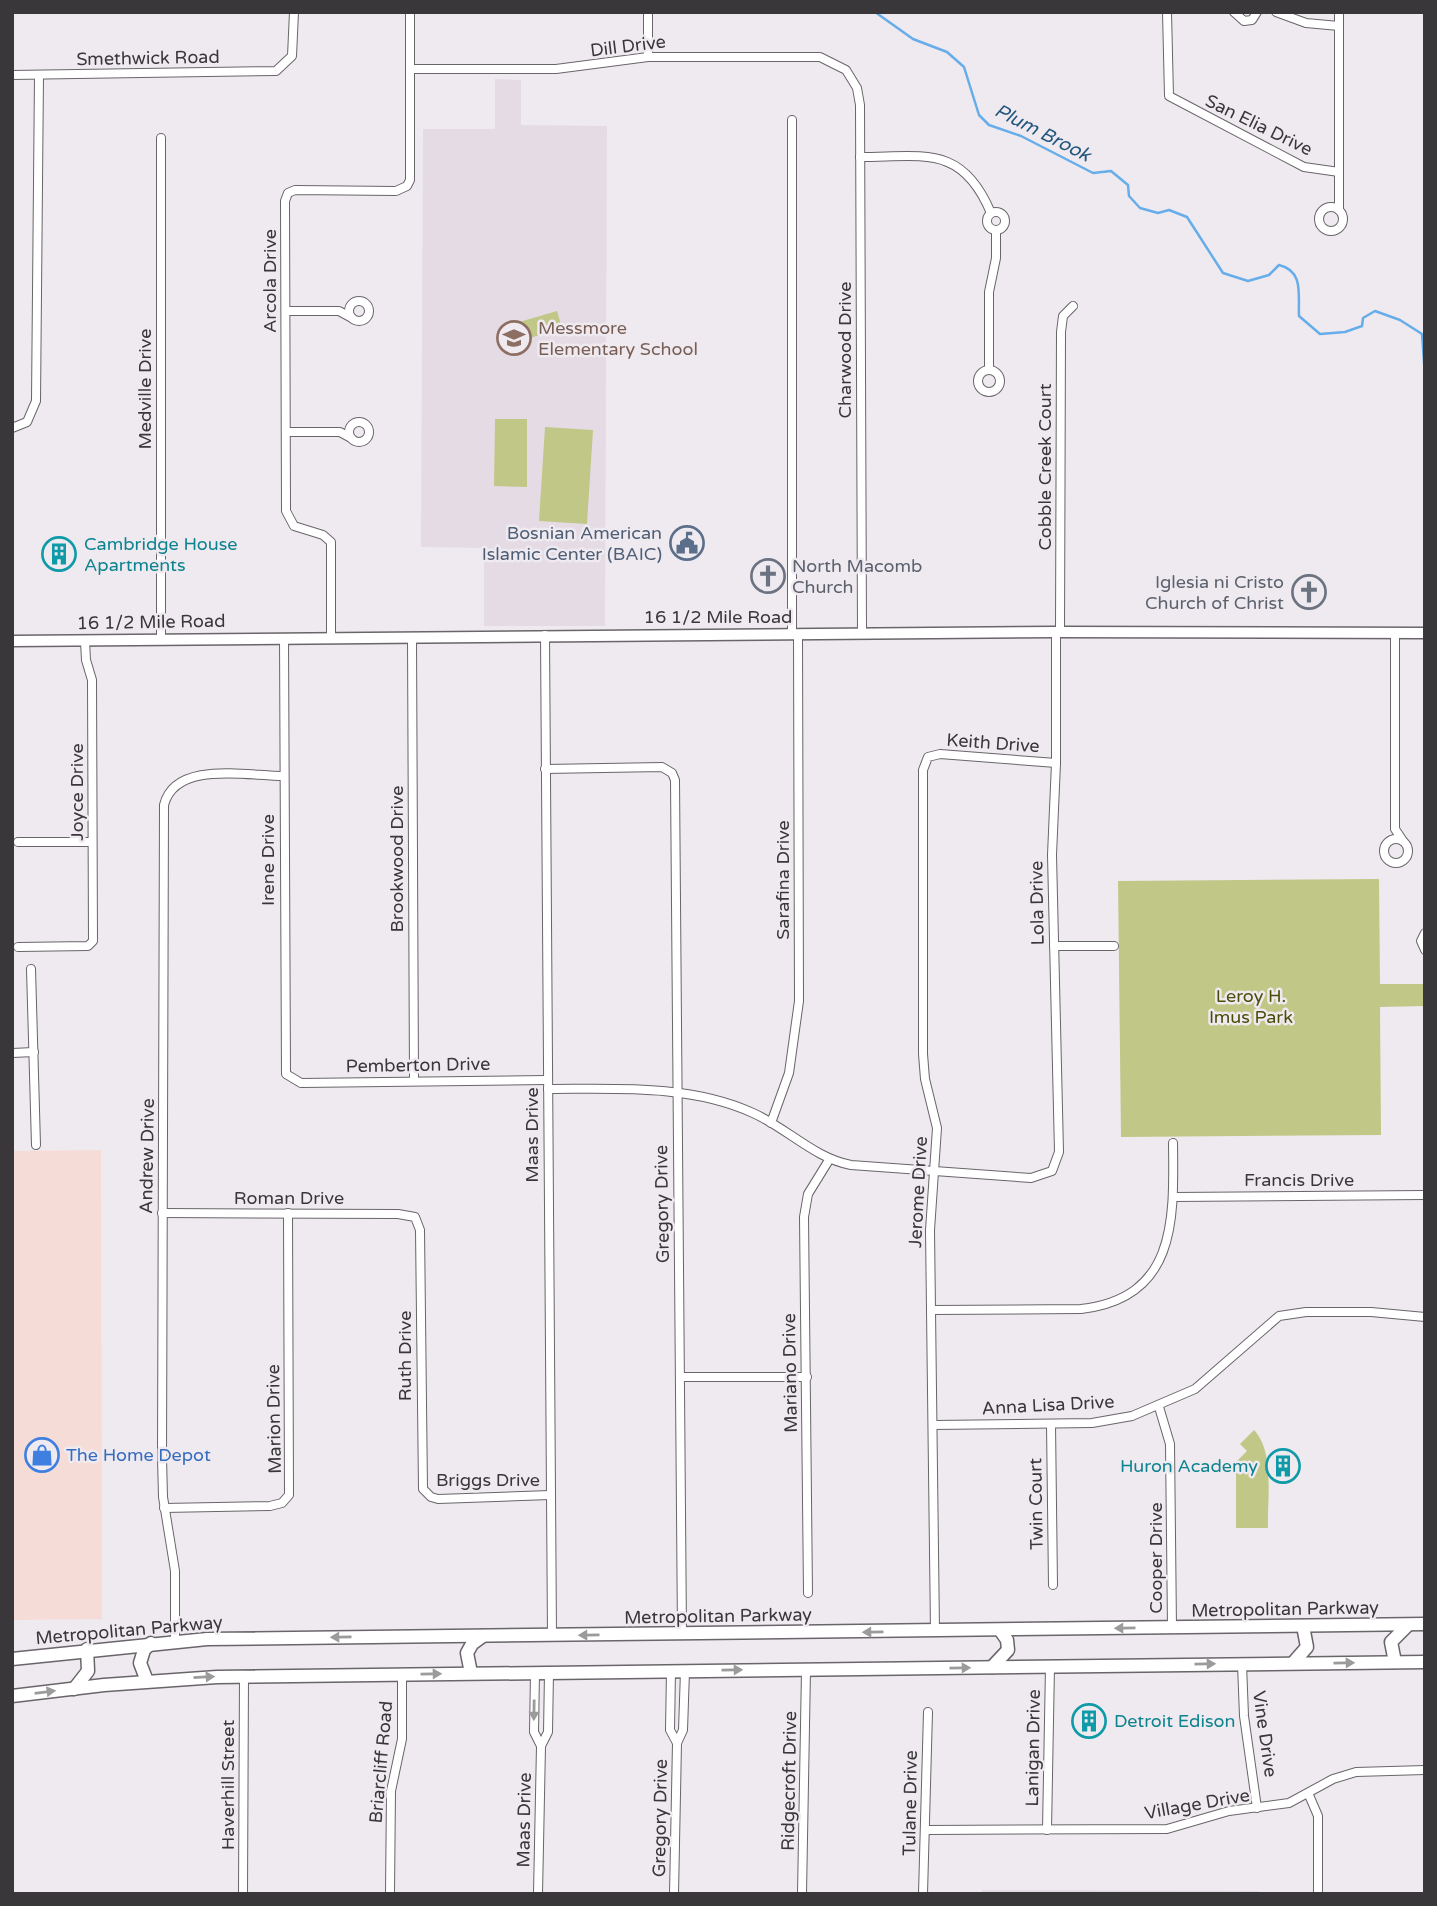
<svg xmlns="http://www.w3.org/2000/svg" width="1437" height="1906" viewBox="0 0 1437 1906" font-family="'Varela Round',sans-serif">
<rect width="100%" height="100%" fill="#efeaf0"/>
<path fill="#f6dcd7" d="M101,1150L102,1619L12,1620V1151Z"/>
<g fill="#e5dbe5">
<path d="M495,79L521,80V125L607,126L605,626H484V548L421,547L423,129H495Z"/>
<path d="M982,1890L1259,1891V1894H982Z"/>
</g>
<g fill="#c1c787">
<path d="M557,311L562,328L527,339V343L515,346L509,325Z"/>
<path d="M495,419H527V487L494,486Z"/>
<path d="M545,427L593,430L587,524L539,521Z"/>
<path d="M1379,879L1380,984H1425V1006L1380,1007L1381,1135L1121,1137L1118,881Z"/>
<path d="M1254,1430C1275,1452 1267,1499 1268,1528H1236V1462L1247,1451L1240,1444Z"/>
</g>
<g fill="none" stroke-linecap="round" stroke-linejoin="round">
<path stroke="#66adea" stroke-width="2.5" d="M875,12L913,39L947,52L964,67L979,115L989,125L1021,136L1093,173L1111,171L1128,185L1129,196L1140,208L1158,213L1169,210L1187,217L1223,273L1248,281L1269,275L1279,265C1304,271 1298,294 1299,316L1320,334L1345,332L1362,326L1363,318L1375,311L1400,320L1422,334L1425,376"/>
<g stroke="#69656a" stroke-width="10">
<g id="street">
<path d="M1167,12L1169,96L1304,167L1339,172"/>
<path d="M1234,12L1244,21L1252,20L1257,12"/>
<path d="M1276,12L1306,23L1339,26"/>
<path d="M1339,12V210"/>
<path d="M648,57V12"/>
<path d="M411,69H556L648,57H820L846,70L857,88L860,105L862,634"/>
<path d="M12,75L276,71L292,56L294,12"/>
<path d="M792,120V634"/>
<path d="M860,157C924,157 962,144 991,213"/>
<circle cx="1331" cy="219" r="12"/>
<circle cx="996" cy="221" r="9"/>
<circle cx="359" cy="311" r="10"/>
<path d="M286,311H339L352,318"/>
<circle cx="989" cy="381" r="11"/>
<path d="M989,370V292L996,258V230"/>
<circle cx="359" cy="432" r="10"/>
<path d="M12,428L27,422L36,401L39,75"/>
<path d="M286,432H340L351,438"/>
<path d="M1060,632L1061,332L1063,316L1073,306"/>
<path d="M1395,633V829L1403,841"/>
<path d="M545,635L552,1636"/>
<path d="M412,637L414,1080"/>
<path d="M284,638L286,1074L301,1083L547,1080"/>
<path d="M331,638V542L323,535L294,526L286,511L285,201L288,193L295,190L396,191L407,186L410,180V12"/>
<path d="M161,640V138"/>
<path d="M545,769L662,767L672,773L675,780L682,1634"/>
<circle cx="1396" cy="851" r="12"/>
<path d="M18,842H92"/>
<path d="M1425,933L1421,941L1425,950"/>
<path d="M1054,946H1114"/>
<path d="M18,947L88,946L93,941L92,680L86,660L85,641"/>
<path d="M31,969L36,1145"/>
<path d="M12,1053L34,1052"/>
<path d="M548,1089C615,1089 690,1084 753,1113C787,1128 814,1158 851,1165L1031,1178L1052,1171L1059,1152L1052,855L1056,763V632"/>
<path d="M771,1123L789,1073L799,1001L798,634"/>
<path d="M1174,1197L1425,1195"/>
<path d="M162,1213L398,1214L415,1217L420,1230L423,1489L431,1497L438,1499L550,1495"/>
<path d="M931,1310L1081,1309C1177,1298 1174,1219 1173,1143"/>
<path d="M680,1377H807"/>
<path d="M1159,1407L1170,1444L1172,1628"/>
<path d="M1051,1424L1053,1585"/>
<path d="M933,1425L1092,1423L1132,1416L1195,1389L1279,1316L1306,1312H1371L1425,1317"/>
<path d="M164,1508L270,1506L282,1503L289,1495L288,1213"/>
<path d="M808,1593L804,1217L808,1194L829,1160"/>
<path d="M935,1631L930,1230L937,1128L925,1079L923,1054V770L928,757L940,754L1056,763"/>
<path d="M175,1640V1571L163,1497L162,1458L164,805C175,760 248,776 283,776"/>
<path d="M1242,1664L1244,1716L1257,1808"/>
<path d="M671,1671L670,1730L677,1743"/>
<path d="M535,1673L534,1732L541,1746"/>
<path d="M1309,1795L1318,1816V1894"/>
<path d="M925,1830L1167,1829L1229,1811L1289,1803L1333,1779L1356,1772L1425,1770"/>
<path d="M1047,1830L1050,1666"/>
<path d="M243,1894L244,1676"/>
<path d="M390,1894L391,1791L402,1739V1674"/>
<path d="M538,1894L541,1746L548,1732L549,1673"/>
<path d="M674,1894L677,1743L683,1730L685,1671"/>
<path d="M802,1894L806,1670"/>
<path d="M923,1894L928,1712"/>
</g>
</g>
<g stroke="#69656a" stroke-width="13">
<path id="secondary" d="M12,641L1056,632L1425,633"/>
</g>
<g stroke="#69656a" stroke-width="15">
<g id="primary">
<path d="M12,1659L207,1639L1425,1624"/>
<path d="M1395,1662L1391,1642L1408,1625"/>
<path d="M1293,1663L1307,1647L1303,1626"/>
<path d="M992,1667L1008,1650L1007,1640L1000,1630"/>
<path d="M471,1673L467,1653L472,1644L483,1636"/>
<path d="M147,1681L140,1663L144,1650L151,1643"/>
<path d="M74,1689L88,1671L87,1649"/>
<path d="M12,1696L104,1685L217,1677L1425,1662"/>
</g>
</g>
<use href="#street" stroke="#fff" stroke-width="8"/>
<use href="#secondary" stroke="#fff" stroke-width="10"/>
<use href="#primary" stroke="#fff" stroke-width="12"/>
</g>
<defs><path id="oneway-solid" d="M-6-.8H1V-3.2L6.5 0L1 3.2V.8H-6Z" transform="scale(1.75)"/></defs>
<g fill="#9c9b9c">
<use href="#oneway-solid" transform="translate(1125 1628) rotate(179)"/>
<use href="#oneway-solid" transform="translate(873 1632) rotate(179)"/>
<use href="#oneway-solid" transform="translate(589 1635) rotate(179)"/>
<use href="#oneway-solid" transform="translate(341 1637) rotate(179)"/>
<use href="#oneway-solid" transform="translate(1344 1663) rotate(-1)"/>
<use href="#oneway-solid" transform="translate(1205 1664) rotate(-1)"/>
<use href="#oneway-solid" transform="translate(960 1668) rotate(-1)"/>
<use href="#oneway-solid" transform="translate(732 1670) rotate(-1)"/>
<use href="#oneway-solid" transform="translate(431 1674) rotate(-1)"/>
<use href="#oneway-solid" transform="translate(204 1677) rotate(-3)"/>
<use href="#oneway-solid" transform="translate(45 1692) rotate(-7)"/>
<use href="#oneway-solid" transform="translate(534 1710) rotate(91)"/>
</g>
<defs>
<g id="school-ring" transform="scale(1.75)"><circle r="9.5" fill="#efeaf0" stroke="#8d6e63" stroke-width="1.5"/><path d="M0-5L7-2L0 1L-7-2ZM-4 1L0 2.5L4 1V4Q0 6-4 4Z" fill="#8d6e63"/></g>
<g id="civic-ring" transform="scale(1.75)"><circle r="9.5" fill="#efeaf0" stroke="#5c6f8a" stroke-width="1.5"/><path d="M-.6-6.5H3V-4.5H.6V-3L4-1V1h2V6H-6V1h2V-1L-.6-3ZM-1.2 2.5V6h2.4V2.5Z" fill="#5c6f8a"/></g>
<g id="building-ring" transform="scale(1.75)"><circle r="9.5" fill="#efeaf0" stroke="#0f9aa8" stroke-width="1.5"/><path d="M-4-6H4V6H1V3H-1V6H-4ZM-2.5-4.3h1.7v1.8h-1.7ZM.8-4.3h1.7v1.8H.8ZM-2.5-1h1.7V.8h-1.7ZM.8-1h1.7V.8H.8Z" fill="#0f9aa8"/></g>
<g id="church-ring" transform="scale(1.75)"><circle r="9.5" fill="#efeaf0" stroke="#6b7280" stroke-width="1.5"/><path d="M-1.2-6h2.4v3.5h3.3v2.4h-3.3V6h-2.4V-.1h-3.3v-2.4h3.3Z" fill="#6b7280"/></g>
<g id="shop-ring" transform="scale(1.75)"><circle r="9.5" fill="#efeaf0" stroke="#3f7fe0" stroke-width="1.5"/><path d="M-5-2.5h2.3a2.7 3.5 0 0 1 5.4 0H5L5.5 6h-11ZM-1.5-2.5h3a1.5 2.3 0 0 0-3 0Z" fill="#3f7fe0"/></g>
</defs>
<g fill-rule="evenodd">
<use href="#school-ring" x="514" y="338"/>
<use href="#civic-ring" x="687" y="543"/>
<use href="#building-ring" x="59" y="554"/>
<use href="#church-ring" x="768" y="576"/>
<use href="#church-ring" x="1309" y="592"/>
<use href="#shop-ring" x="42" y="1455"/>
<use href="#building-ring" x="1283" y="1466"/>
<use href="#building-ring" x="1089" y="1721"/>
</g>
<g text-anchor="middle" stroke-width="5" stroke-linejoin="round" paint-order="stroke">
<g font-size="18" fill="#393739" stroke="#efeaf0">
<text transform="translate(628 46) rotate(-7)" y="6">Dill Drive</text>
<text transform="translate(148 58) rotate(-1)" y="6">Smethwick Road</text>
<text transform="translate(1259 125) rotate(26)" y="6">San Elia Drive</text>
<text transform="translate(270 281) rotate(-90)" y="6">Arcola Drive</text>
<text transform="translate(845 350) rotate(-90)" y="6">Charwood Drive</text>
<text transform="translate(145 389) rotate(-90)" y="6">Medville Drive</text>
<text transform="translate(1045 467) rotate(-90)" y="6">Cobble Creek Court</text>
<text x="718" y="623">16 1/2 Mile Road</text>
<text transform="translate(151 622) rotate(-1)" y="6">16 1/2 Mile Road</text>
<text transform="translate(993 743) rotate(4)" y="6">Keith Drive</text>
<text transform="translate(77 792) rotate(-90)" y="6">Joyce Drive</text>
<text transform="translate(397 859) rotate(-90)" y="6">Brookwood Drive</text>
<text transform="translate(268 860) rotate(-90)" y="6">Irene Drive</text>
<text transform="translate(783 880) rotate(-90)" y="6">Sarafina Drive</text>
<text transform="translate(1037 903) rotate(-91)" y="6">Lola Drive</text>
<text transform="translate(418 1065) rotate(-1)" y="6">Pemberton Drive</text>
<text transform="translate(532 1135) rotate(-90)" y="6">Maas Drive</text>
<text transform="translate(147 1156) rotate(-89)" y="6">Andrew Drive</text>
<text x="1299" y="1186">Francis Drive</text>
<text transform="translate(918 1192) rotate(-87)" y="6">Jerome Drive</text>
<text x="289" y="1204">Roman Drive</text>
<text transform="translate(662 1204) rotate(-91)" y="6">Gregory Drive</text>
<text transform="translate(405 1356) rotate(-90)" y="6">Ruth Drive</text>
<text transform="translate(790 1373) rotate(-91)" y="6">Mariano Drive</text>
<text transform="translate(1048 1405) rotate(-3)" y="6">Anna Lisa Drive</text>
<text transform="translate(274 1419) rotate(-91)" y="6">Marion Drive</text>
<text x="488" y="1486">Briggs Drive</text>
<text transform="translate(1036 1504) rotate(-91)" y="6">Twin Court</text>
<text transform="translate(1156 1558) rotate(-90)" y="6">Cooper Drive</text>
<text transform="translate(1285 1609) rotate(-1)" y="6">Metropolitan Parkway</text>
<text transform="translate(718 1616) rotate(-1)" y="6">Metropolitan Parkway</text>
<text transform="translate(129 1630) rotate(-5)" y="6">Metropolitan Parkway</text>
<text transform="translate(1265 1734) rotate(82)" y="6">Vine Drive</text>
<text transform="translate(1033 1748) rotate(-89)" y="6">Lanigan Drive</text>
<text transform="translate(381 1762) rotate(-85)" y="6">Briarcliff Road</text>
<text transform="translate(789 1781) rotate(-89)" y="6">Ridgecroft Drive</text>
<text transform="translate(228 1785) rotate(-90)" y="6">Haverhill Street</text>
<text transform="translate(910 1803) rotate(-89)" y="6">Tulane Drive</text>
<text transform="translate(1197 1804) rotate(-10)" y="6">Village Drive</text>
<text transform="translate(660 1818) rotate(-89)" y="6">Gregory Drive</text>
<text transform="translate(524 1820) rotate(-89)" y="6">Maas Drive</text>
</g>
<g font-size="18" fill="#785e54" stroke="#efeaf0" text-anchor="start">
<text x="538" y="334">Messmore<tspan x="538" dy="21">Elementary School</tspan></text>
</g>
<g font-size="18" fill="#4e5e75" stroke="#efeaf0" text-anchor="end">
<text x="662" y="539">Bosnian American<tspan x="662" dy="21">Islamic Center (BAIC)</tspan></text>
</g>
<g font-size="18" fill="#0d838f" stroke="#efeaf0" text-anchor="start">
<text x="84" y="550">Cambridge House<tspan x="84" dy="21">Apartments</tspan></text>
<text x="1258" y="1472" text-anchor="end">Huron Academy</text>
<text x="1114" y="1727">Detroit Edison</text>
</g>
<g font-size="18" fill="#5b616d" stroke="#efeaf0" text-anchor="start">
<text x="792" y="572">North Macomb<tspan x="792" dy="21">Church</tspan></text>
<text x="1284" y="588" text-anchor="end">Iglesia ni Cristo<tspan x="1284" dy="21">Church of Christ</tspan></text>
</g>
<g font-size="18" fill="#4a4e08" stroke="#efeaf0">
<text x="1251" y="1002">Leroy H.<tspan x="1251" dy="21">Imus Park</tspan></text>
</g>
<g font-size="18" fill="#366cbe" stroke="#efeaf0" text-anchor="start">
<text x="66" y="1461">The Home Depot</text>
</g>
<g font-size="19" font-style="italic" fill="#23567f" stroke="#efeaf0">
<text transform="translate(1043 132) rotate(27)" y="7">Plum Brook</text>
</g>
</g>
<rect width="1437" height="1906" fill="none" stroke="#393739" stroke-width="28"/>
</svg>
